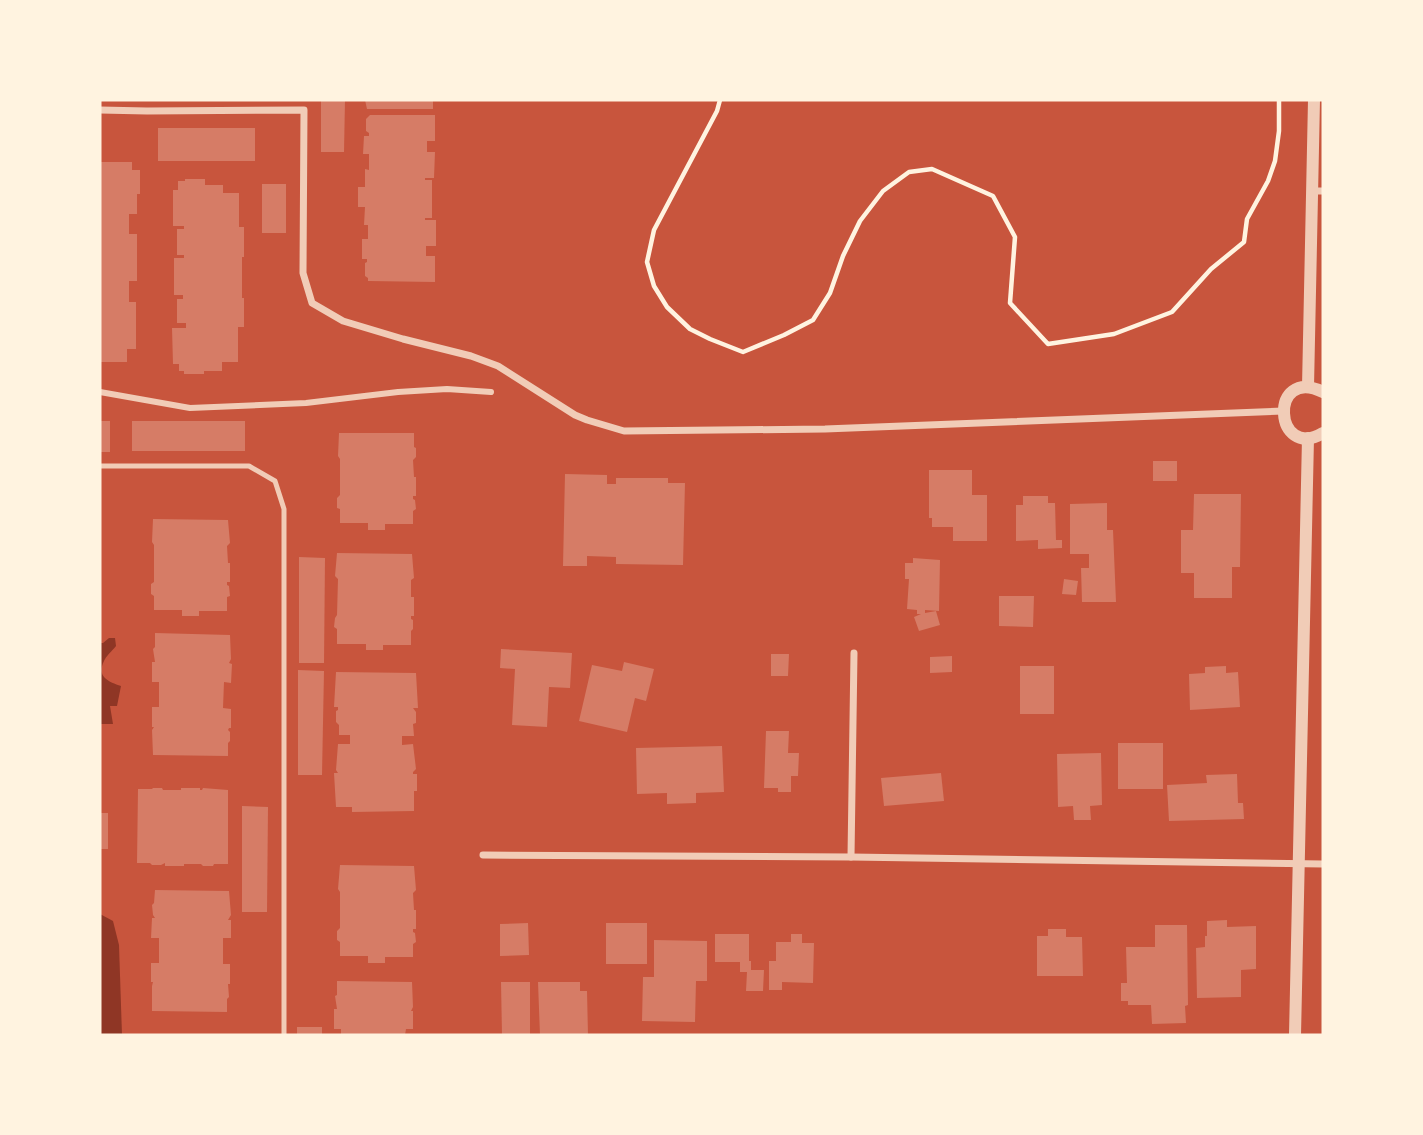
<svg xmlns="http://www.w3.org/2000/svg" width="1423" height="1135" viewBox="0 0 1423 1135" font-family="'Fira Sans',sans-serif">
<rect width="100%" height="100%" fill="#c8553d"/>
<g fill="#8f3625">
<path d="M109,638H115L116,646C112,651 106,656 104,661C96,677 109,682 121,686L117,706H110L113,724H101L100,728V643H103Z"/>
<path d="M100,914L113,921L119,945L122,1035H100Z"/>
</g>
<g fill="#d67c66">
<path d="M321,100H345L344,152H321Z"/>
<path d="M365,100H433V109H367Z"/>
<path d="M370,115H435V141H427V152H435L434,178H425V180H432V218H425V220H436V246H426V256H435V282L368,281V278L365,276V263L367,262V259H362V239H368V225H364L365,207H358V187H365V169L369,170V154H363L364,136H369V133L366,131V119Z"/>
<rect x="158" y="128" width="97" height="33"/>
<path d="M100,162H132V170H140V194H137V214H129V234H137V281H129V302H136V349H127V362H100Z"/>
<path d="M185,179H205V185H223V193H239V227H244V257H242V298H244V327H238V362H222V371H204V374H184V371H179V364H173L172,328H186V323H177V299H183V295H174V258H184V255H177V229H184V226H173V190H178V181H185Z"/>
<rect x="262" y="184" width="24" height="49"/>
<rect x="100" y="421" width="10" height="31"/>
<rect x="132" y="421" width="113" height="30"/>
<path d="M339,433H414V447L416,448V457L413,460L414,477H416V496H413V499L415,500L416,509L413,511V524H385V530H368V523H340V509L337,508V498L340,495V459L338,456Z"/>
<rect x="1153" y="461" width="24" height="20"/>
<path d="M929,470H972V495H987V541H953V527H932V518H929Z"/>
<path d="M565,474L607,475V484H616V478H668V483H685L683,565L616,564V557L587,556V566H563Z"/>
<path d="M1194,494H1241L1240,567H1232V598H1194V573H1181V530H1193Z"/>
<path d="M1023,496H1048V503H1055L1056,540H1062V548L1038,549V540L1016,541V505H1023Z"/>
<path d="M1107,503V530H1113L1116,602H1082L1081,568H1089V554H1070V504Z"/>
<path d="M153,519L228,520L230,543L227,546L228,563H230V582H227V585L229,586L230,596L227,597V611H199V616H182V610H154V596L151,594V584L154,582V545L152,542Z"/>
<path d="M337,553L412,554L414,578L411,580V597H414V616H411V619L413,620V629L411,631V645H383V650H366V644H337V629L334,627L335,618L337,615L338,579L335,576Z"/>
<path d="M299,557L325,558L324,663H299Z"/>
<path d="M913,558L940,560L939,611L925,610V613L936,611L940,625L919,631L914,617L921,614H917V610L907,609L909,579H905V563H913Z"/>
<path d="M1064,579L1078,581L1076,595L1062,594Z"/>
<path d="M999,596H1034L1033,627L999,626Z"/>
<path d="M155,633L230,635L231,659L229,663L232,664L231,683L224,682L223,708L231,709V728H229L228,730L230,732V741L228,743V756L153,755L152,730L154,727H152V707H159V682H152V662H155L153,649L155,647Z"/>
<path d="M501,649L572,653L570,688L549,687L547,727L512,725L515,669L500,668Z"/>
<path d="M771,654H789L788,676H771Z"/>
<path d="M952,656V672L930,673V657Z"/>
<path d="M624,662L654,669L646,701L635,698L627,732L579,721L592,665L622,671Z"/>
<rect x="1020" y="666" width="34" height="48"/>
<path d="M1226,666V673L1238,672L1240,707L1190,710L1189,674L1205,673V667Z"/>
<path d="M298,670L324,671L322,775H298Z"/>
<path d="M336,672L416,673L418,708H413L416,712V723L413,724L414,736H402V745L413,744L416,769L413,772V774H417V791H414V811L352,812V807H336L334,773H338L336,770L338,744H350V735H339V725L336,722V711L338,710V707H334Z"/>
<path d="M766,731H789L788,753H799L798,776H791V792H778V788H764Z"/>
<rect x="1118" y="743" width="45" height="46"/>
<path d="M722,746L724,792L696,793V803L667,804V793L637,794L636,748Z"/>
<path d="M1101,753L1102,805L1090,806L1091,820H1074L1073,806L1058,807L1057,754Z"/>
<path d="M941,773L944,801L884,806L881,778Z"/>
<path d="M1237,774L1238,803H1243L1244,819L1169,821L1167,785L1207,783L1206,775Z"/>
<path d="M153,788H162L163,790H181V788H200V790H202L203,788L228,790V864H214L213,866H203L201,864H184V866H165V863L161,865H152L150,863H137L138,789H152Z"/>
<path d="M242,806L268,807L267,912H242Z"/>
<rect x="100" y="813" width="8" height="36"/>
<path d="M340,865L414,866L416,890L413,893L414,910H416V929H413V932L415,933L416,942L413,944V957H385V963H368V956H340V942L337,940V931L340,928V892L338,889Z"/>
<path d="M155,890L229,891L231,915L228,920H231V938H223V964H230V984H228L229,997L227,999V1012L152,1011V986L153,982H151V963H159V938H151L152,918H155L153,915L152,905L154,903Z"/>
<path d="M1227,920V927L1256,926V969L1241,970V997L1197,998L1196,948L1205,947V936H1207V921Z"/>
<path d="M528,923L529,955L500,956V924Z"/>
<rect x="606" y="923" width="41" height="41"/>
<path d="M1155,925H1187L1188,1005L1185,1006L1186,1023L1152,1024L1151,1005H1128V1001H1121V983H1127L1126,947H1155Z"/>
<path d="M1048,929H1066V937H1082L1083,976H1037V936H1048Z"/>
<path d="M715,934H749V961H751V970H764L763,991H746L747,972H740V962H715Z"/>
<path d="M791,934H802V943H814L813,983L782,982V990H769V961H776V942H791Z"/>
<path d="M654,940L707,941V981H696L695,1022L642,1021L643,977H654Z"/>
<path d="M337,981L412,982L413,1007L411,1011H413V1029H406L405,1035H341V1029H334V1009H337L335,996L337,995Z"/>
<path d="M501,982H530V1035H502Z"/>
<path d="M538,982H580V991H587L588,1035H540Z"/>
<rect x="297" y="1027" width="25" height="8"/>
</g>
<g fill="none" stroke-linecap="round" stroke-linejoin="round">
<path stroke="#fff3e0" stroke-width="4.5" d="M720,100L717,111L654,230L647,262L654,286L667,307L690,329L710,339L743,352L784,335L813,320L830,293L843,256L860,221L883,191L909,172L932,169L993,196L1015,237L1010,303L1048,344L1114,334L1172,312L1211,269L1244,242L1247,219L1268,181L1275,161L1279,131V100"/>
<path stroke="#f1ccb7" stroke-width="5" d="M100,466H249L275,481L284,509V1035"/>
<path stroke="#f1ccb7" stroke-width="6" d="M100,392L190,408L306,403L398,392L447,389L491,392"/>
<g stroke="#f1ccb7" stroke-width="7">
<path d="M100,110L147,111L304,110L303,273L312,303L343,321L403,339L471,356L498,366L575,415L587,420L624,431L825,429L1283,411"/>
<path d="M1312,191H1323"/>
<path d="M483,855L851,857L1323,864"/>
<path d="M851,857L854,653"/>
</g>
<g stroke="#f1ccb7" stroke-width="12">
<path d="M1308,387L1314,100"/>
<path d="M1323,392C1268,365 1274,462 1323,433"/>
<path d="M1295,1035L1308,438"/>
</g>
</g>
<rect width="1423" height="1135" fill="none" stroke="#fff3e0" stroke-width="203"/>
</svg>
